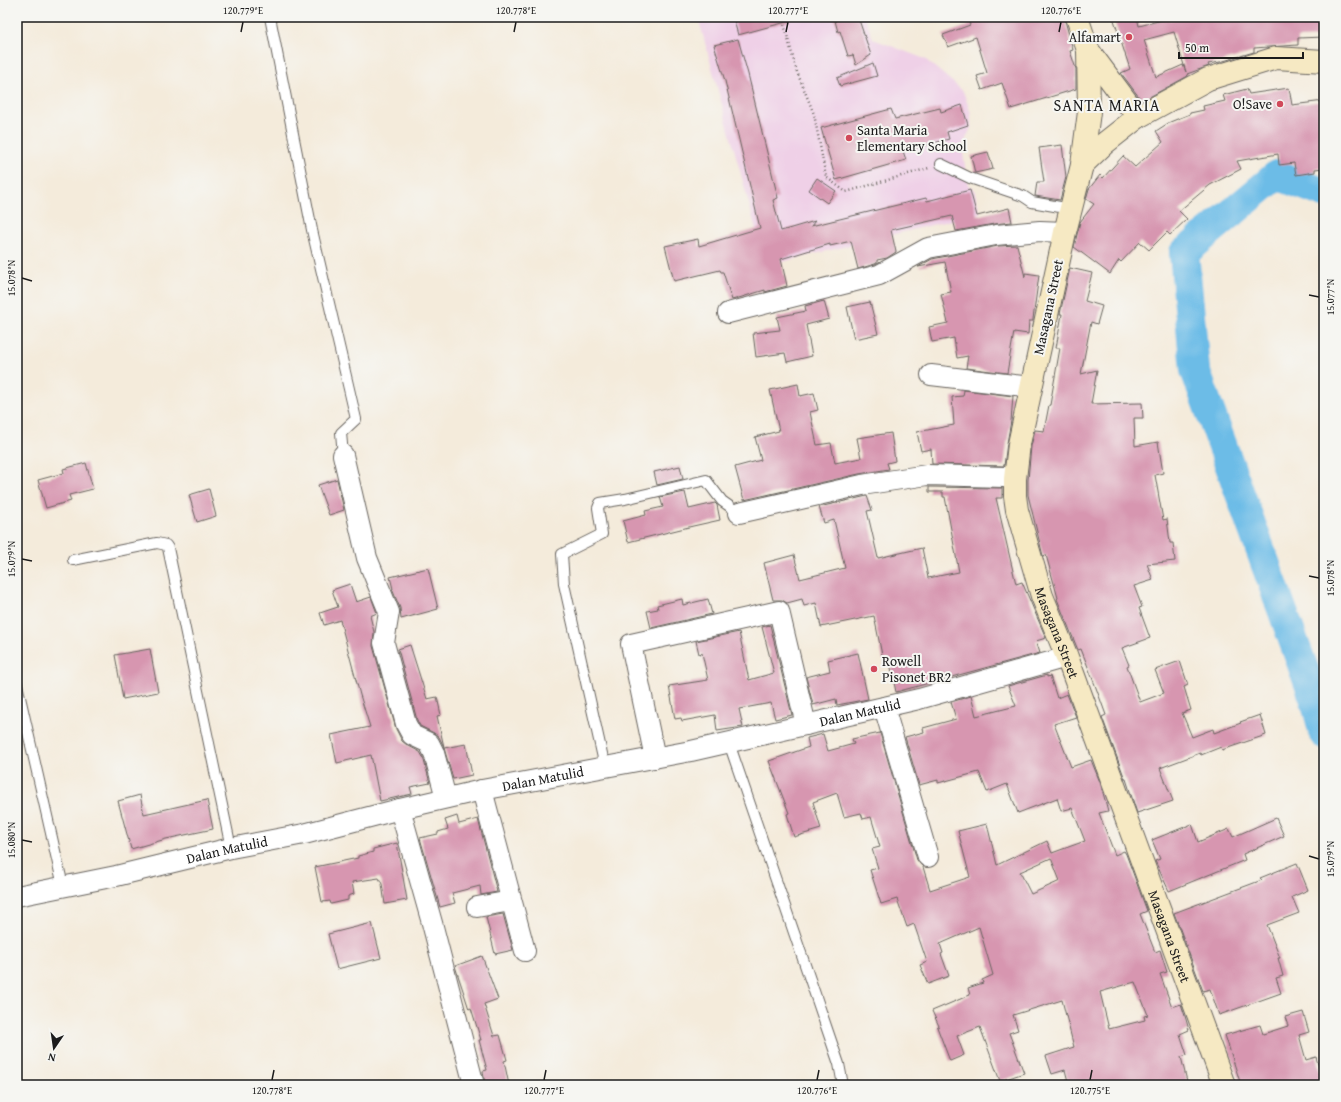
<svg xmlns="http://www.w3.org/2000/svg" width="1341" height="1102" viewBox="0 0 1341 1102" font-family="'Gentium Book Plus',serif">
<rect width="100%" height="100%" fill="#f6f6f2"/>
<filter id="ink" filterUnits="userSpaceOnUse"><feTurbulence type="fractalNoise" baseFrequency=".025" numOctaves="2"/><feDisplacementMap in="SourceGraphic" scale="8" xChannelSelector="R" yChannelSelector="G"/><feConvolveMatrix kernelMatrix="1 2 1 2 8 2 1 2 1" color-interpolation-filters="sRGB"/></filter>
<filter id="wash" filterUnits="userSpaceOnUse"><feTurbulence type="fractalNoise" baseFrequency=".012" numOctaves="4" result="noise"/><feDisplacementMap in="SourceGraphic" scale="16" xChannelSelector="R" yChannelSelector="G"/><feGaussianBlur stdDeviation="0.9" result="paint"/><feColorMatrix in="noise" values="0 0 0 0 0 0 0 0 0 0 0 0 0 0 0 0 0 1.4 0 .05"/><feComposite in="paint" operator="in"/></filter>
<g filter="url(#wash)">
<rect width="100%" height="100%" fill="#f4ebdb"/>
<path fill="#efd0e7" d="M698,17H865L873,39L925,59L963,91L971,113V128L962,147L968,185L974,189L980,213L766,266Z"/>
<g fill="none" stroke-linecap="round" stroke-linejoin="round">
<path stroke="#6cbce7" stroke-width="30" d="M1324,193L1277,175L1184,253L1195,370L1315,700L1324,734"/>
</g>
<g id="blocks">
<g fill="#d796b0" fill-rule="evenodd">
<path d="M733,17H790V21L738,35Z"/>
<path d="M834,17H858L871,55L856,65L853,55L848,56L840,31L838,32Z"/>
<path d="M967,17H1064L1073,50L1070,51L1076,69V89L1011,109L1002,83L982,90L977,76L987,73L976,37L948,47L943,35L970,25Z"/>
<path d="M1113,17H1137L1139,26L1170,18V20L1182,17H1324V37L1298,38V45L1254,48V52L1220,62L1208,64L1209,66L1187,74L1188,76L1142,101L1121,73L1130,69ZM1174,32L1186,72L1183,65L1156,77L1144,40Z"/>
<path d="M738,39L748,74L778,198L773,200L781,231L815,221L811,226L926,198L927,201L970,190L977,216L1009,208L1012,222L994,224L956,231L952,216L891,230L896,252L887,258L877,260V263L875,264L858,269L851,241L830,246V244L781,259L787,286L765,292V290L732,300L723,272H721L720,270L674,281L665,246L698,239L699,246L760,228L725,81L714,45Z"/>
<path d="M873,63L877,76L840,86L837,78Z"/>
<path d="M1289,88L1292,105L1324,101V168L1315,169V172L1296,175L1294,163L1279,165L1278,154L1237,161L1241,169L1210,185L1179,211L1187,219L1170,235L1167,232L1149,250L1140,242L1121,262L1119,260L1110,274L1074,247L1080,222L1094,204L1086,199L1089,189L1100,175L1103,178L1123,156L1135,167L1163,142L1156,131L1170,122L1190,114V113L1204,110L1203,106L1225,101L1223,95L1247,89L1249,94Z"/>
<path d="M962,105L968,125L947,132L949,139L903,151L906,160L836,180L821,128L891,109L895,119L940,108L941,112Z"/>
<path d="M1062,145L1066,177L1060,200L1035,196L1037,182H1044L1039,148Z"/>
<path d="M988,152L993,169L975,173L971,156Z"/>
<path d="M817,178L836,191L827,203L809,190Z"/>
<path d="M1017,245L1025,277V273L1039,275L1033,319V321H1029L1028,334L1014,332L1007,373L966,368L968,356L957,358L954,338L932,342L929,327L948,323L941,294L951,292L945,262L918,267L932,259L998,246Z"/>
<path d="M1070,268L1092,273L1085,301L1102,306L1097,324L1091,322L1081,374L1097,370L1091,404L1142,403L1143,418H1134L1135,446L1158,442L1163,473L1155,475L1163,520L1167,519L1170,543H1173L1175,561L1147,564L1153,580L1134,586L1142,607L1139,608L1150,638L1122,648L1129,665L1127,666L1140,702L1164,693L1155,670L1180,661L1188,685L1184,687L1191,710L1182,713L1192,737L1213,729L1214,733L1241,723L1240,722L1260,715L1266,735L1222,750L1221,747L1201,755L1200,753L1160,768L1173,801L1137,813L1126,779H1125L1102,717L1106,715L1095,685L1081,649L1078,650L1057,599L1058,598L1046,555L1043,556L1028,495V480L1031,446L1035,430L1044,431L1049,405H1050L1060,348H1056L1062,314H1060Z"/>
<path d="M824,301L829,319L806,325L812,356L787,362L785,353L756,357L753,333L780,330L777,317L806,311L805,306Z"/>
<path d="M870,302L878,334L854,339L847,307Z"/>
<path d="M798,384L800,396L814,393L818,410L810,412L817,445L831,443L835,463L861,458L857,438L891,433L895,461L887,463L889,469L859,474L744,500L735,467L761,460L755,437L779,431L770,390Z"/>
<path d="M964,390L1013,396L1011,421L1007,443L1004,466L932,464L931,449L921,451L917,432L954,425L952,397L963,396Z"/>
<path d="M86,463L93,489L69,495L71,501L46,508L38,480L64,473L63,469Z"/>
<path d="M680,466L683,479L657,485L654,472Z"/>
<path d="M337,479L344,510L329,515L318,485Z"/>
<path d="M929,487L1002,488V498H996L1016,584L1022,582L1046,638L1036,641L1040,653L896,692L889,658L883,660L874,616L821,627L816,603L804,606L802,599L787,603L782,600H773L764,563L794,555L800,579L845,568L834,520L824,523L819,507L867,496L872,510L867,511L878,558L922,548L928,578L959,572L945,497H943V492H929Z"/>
<path d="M209,489L216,516L197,522L189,495Z"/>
<path d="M685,492L689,509L715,503L717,505L720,520L693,526L628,542L623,521L646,515L645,511L663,507L660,497Z"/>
<path d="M428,568L438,609L401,619L400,608L392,589H393L390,577Z"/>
<path d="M350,584L356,602L371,597L377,613L370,616L374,632L373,646L396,729L402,741L407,745L420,752L423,757L430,783L410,787L412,794L380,801L371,755L337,763L331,735L370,727L360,695L340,620L324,625L320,613L338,607L332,590Z"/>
<path d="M682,599L683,605L708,599L712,614L651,628L647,611L658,609L657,605Z"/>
<path d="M770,625L792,715L775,719L771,703L739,709L743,727L717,731L715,715L682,721L681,718L675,719L669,686L708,680L702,653L699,654L696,641L739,632L749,680L774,673L762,627Z"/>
<path d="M410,645L427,699L437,697L441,715L437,716L444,747L439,737L434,733L420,726L417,720L398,649Z"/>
<path d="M150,649L158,692L123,699L115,655Z"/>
<path d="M858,653L868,699L837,705L836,699L813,705L806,677L830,671L828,660Z"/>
<path d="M1047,675V677L1050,676L1057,698L1067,694L1076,717L1054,724L1071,767L1091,760L1100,782L1108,811L1099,813L1115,855L1124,851L1126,854L1147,911L1140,914L1155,952L1160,950L1167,972L1160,974L1172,1007L1181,1004L1185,1016L1189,1030L1180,1034L1187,1055L1181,1057L1188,1085H1069L1065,1070L1052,1074L1046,1056L1074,1047L1062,1000L1013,1015L1018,1030L1009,1033L1024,1073L1000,1081L980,1027L957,1036L964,1055L950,1061L937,1027L939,1026L932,1011L970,995L968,988L983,983L982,980L993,975L979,927L940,944L943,953L941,954L949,976L928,984L920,965L927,962L914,924L907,927L897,899L881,904L870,870L878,868L872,849L880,847L871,817L863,819L861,813L844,817L837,793L813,802L821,829L794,837L787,814L789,813L769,761L809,747L807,738L823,734L828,751L854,744L852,739L880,733L917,860L923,867L930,890L970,877L958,831L987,824L997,865L1047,841L1052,853L1085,841L1072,808L1061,811L1057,798L1018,813L1007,784L987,792L979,772L938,783V780L919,785L905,737L924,732L923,728L956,719L951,702L971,696L976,716L1016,706L1008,686ZM1051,858L1060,881L1031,894L1020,872ZM1135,982L1148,1015L1144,1016L1145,1020L1109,1029L1100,992Z"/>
<path d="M466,744L472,775L453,779L444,748Z"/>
<path d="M140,795L144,814L207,800L213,829L166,839L131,849L118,801Z"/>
<path d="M457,816L459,824L478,819L497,892L481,895L480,886L452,893L455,903L440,907L420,838L438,834V832L448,829L445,820Z"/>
<path d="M1276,818L1284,836L1243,854L1245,860L1169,891L1155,861L1160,859L1152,840L1192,824L1198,842L1229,829L1233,837Z"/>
<path d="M397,843L407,900L385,904L382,884L379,878L352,882L354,894L348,896V900L331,904L330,901L322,902L315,867L358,858V856L373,852V849Z"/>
<path d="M1297,863L1308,890L1292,897L1299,913L1267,925L1280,958H1278L1283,976L1276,978L1281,993L1219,1015L1210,989L1203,991L1174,913L1262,880L1260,878Z"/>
<path d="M503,914L513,950L495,954L486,917Z"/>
<path d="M372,923L381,958L337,969L328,934Z"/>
<path d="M482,956L498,999L484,1004L494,1036L500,1035L507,1060L504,1061L509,1085H485L483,1071L487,1070L479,1040H481L471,1008L469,1009L455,966Z"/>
<path d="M1303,1012L1309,1032L1299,1035L1306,1060L1316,1057L1324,1085H1241L1225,1035L1260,1025L1263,1034L1288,1026L1285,1017Z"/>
</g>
</g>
</g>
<g filter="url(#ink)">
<use href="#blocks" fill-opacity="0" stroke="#68645f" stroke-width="1"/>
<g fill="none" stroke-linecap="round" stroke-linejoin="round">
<g stroke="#68645f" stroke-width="12">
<g id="lane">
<path d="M270,17L312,230L356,419L341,433L343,455"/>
<path d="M941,164L970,178L1023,196L1032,202L1071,209"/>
<path d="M73,560L157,543L166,545L168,548L231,848"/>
<path d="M17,684L63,886"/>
<path d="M729,743L839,1064L843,1085"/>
<path d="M605,767L564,584L562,554L602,534L598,508L600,503L625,499L706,480L722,501L739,513"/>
</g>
</g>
<g stroke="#68645f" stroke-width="22">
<g id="street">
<path d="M728,313L879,275L928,248L996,235L1040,231L1065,232"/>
<path d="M931,375L1031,387"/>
<path d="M343,455L367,558L389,612L384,643L406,724L412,735L429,743L434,753L446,798"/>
<path d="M739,513L862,485L927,475L1004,477L1015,479"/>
<path d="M884,707L928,857"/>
<path d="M655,758L631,644L779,611L806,725"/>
<path d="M482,790L525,951"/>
<path d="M400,809L432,923L474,1085"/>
<path id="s1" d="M17,896L116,876L231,848L304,834L400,809L482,790L691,751L919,699L1067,657"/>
<path d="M477,907L511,901"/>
</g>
</g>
<g stroke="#68645f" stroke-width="24">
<g id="secondary">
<path d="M1077,17L1088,50L1138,117"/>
<path id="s2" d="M1088,50L1089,112L1082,165L1065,232L1019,444L1015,479V496L1017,510L1042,596L1067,657L1224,1085"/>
<path d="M1082,165L1105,143L1138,117L1208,79L1276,58L1324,61"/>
</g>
</g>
<path stroke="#68645f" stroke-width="2.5" stroke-dasharray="1 3" stroke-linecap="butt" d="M782,17L797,72L814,114L826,177L846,192L929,168"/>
<use href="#lane" stroke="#fff" stroke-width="10"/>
<use href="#street" stroke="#fff" stroke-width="20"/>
<use href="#secondary" stroke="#f6e9c3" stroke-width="22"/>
</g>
</g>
<path fill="none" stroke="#1c1c1c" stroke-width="1.5" d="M241,32L243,22M514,32L516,22M786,32L788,22M1059,32L1061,22M22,278L32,281M1309,295L1319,297M22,559L32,561M1309,576L1319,578M22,840L32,842M1309,856L1319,859M272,1080L274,1070M544,1080L546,1070M817,1080L819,1070M1090,1080L1092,1070"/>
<g fill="#d1495b" stroke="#f6f6f2" stroke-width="1.5">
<circle cx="1129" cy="37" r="4"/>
<circle cx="1280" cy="104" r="4"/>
<circle cx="849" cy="138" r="4"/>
<circle cx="874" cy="669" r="4"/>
</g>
<g text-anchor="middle" stroke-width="4" stroke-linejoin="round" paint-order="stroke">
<g font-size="14" fill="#1c1c1c" stroke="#f6f6f2" text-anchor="end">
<text x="1121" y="42">Alfamart</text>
<text x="1272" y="109">O!Save</text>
<text x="857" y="135" text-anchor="start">Santa Maria<tspan x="857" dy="16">Elementary School</tspan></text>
<text x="882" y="666" text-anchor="start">Rowell<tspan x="882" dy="16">Pisonet BR2</tspan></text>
</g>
<g font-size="14" fill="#1c1c1c" stroke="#f6f6f2">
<text transform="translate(1048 307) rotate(-78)" y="5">Masagana Street</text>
<text dy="5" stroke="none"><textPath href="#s2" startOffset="597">Masagana Street</textPath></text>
<text dy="5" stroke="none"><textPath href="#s1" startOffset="863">Dalan Matulid</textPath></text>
<text dy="5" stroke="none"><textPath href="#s1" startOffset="539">Dalan Matulid</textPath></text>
<text dy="5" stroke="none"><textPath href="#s1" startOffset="215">Dalan Matulid</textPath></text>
<text dy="5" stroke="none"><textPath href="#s2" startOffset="921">Masagana Street</textPath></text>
</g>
<g font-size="16" letter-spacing="1" fill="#1c1c1c" stroke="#f6f6f2">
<text x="1107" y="111">SANTA MARIA</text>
</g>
</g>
<rect width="1341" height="1102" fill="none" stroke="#f6f6f2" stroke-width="44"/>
<g transform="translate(54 1048) rotate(193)" stroke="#f6f6f2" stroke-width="3" paint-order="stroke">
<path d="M0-3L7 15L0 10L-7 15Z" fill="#1c1c1c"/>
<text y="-6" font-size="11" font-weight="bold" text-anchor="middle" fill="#1c1c1c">N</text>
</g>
<path d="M1179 52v6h124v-6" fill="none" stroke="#1c1c1c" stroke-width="2"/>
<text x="1185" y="52" font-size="12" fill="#1c1c1c" stroke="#f6f6f2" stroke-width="3" paint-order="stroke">50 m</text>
<rect x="22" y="22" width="1297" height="1058" fill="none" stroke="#1c1c1c" stroke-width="1.5"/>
<g font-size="10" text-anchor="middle" fill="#1c1c1c">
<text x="243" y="14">120.779°E</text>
<text x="516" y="14">120.778°E</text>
<text x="788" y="14">120.777°E</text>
<text x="1061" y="14">120.776°E</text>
<text transform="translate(11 278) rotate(-90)" y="4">15.078°N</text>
<text transform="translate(1330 297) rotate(-90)" y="4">15.077°N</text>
<text transform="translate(11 559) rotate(-90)" y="4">15.079°N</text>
<text transform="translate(1330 578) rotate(-90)" y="4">15.078°N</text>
<text transform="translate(11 840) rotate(-90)" y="4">15.080°N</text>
<text transform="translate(1330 859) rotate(-90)" y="4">15.079°N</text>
<text x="272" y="1094">120.778°E</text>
<text x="544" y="1094">120.777°E</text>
<text x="817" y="1094">120.776°E</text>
<text x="1090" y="1094">120.775°E</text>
</g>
</svg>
